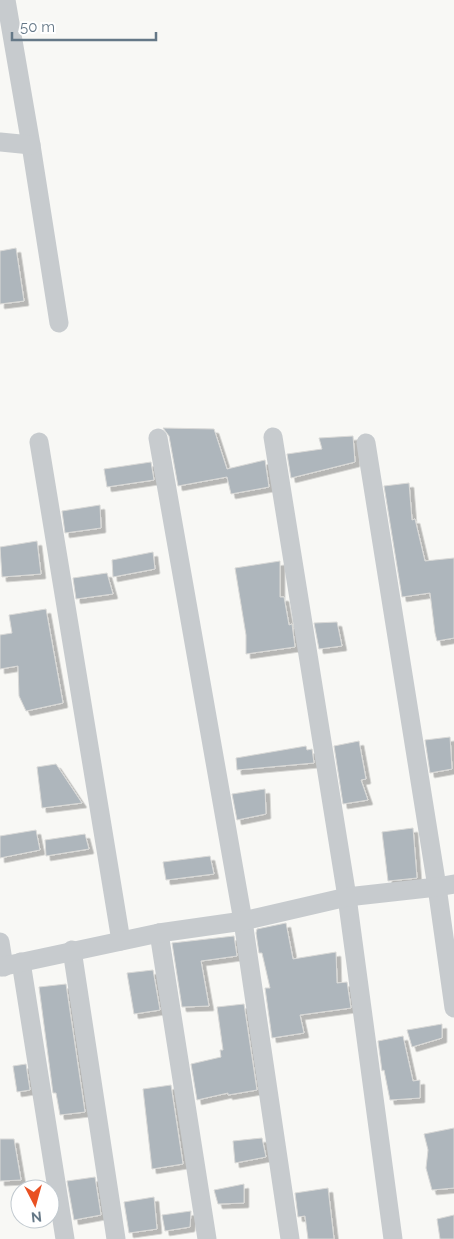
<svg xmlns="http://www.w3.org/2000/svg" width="454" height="1239" viewBox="0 0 454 1239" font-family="Raleway,sans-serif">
<defs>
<filter id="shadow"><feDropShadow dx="4.5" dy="4.5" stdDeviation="0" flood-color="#0004"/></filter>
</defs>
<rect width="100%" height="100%" fill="#f8f8f5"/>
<g fill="#aeb6bc" stroke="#d9d9d7" filter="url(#shadow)">
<path d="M16,248L24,301L0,304V251Z"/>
<path d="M163,428L214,429L227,469L265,460L269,487L231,494L227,477L178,486L169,436Z"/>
<path d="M353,436L355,462L291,478L287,454L322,449L319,438Z"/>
<path d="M151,462L154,480L107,487L104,469Z"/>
<path d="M409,483L412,520L415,519L425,561L454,558V638L437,641L435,633L430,593L402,597L384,486Z"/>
<path d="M100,505L101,528L65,533L62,511Z"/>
<path d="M37,541L41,574L2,577L0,547Z"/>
<path d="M153,552L155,569L113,577L112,560Z"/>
<path d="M280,561V597H284L289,625L292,624L295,647L246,654V635L235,568Z"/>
<path d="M107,573L113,594L76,599L73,578Z"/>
<path d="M46,609L63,703L26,711L19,696L18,666L0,669V635L12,633L9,615Z"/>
<path d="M337,622L342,646L319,649L314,623Z"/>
<path d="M450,737L452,769L430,773L425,740Z"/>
<path d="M359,741L366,779L361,780L368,800L343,804L334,746Z"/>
<path d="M306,746L307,750L312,749L314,763L237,770L236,758Z"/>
<path d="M56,764L82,803L42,808L37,767Z"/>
<path d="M265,789L266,814L237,820L232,794Z"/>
<path d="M413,828L417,878L388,881L382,832Z"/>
<path d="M36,830L40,850L0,858V836Z"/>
<path d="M85,834L89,849L46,856L45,840Z"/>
<path d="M210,856L214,874L166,880L163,862Z"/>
<path d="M286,923L293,959L336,952L337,983L347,982L351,1008L300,1015L304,1033L272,1038L265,988H270L262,953H259L256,933L257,929Z"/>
<path d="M234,936L237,956L201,961L209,1006L182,1007L172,943Z"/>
<path d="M153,970L160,1010L134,1014L127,973Z"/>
<path d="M66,984L85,1112L60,1115L56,1093H53L39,987Z"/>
<path d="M244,1004L257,1090L228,1095V1093L197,1100L191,1064L221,1057L220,1050H223L217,1007Z"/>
<path d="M442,1024V1038L412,1047L407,1030Z"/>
<path d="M403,1036L413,1081L420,1080V1098L390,1100L384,1070L382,1071L378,1041Z"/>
<path d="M26,1064L30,1090L17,1092L13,1066Z"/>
<path d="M171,1085L183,1164L152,1169L143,1089Z"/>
<path d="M454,1128V1188L432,1190L426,1168L428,1150L424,1134Z"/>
<path d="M262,1138L266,1157L235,1163L233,1141Z"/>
<path d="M0,1139H14L21,1180L0,1181Z"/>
<path d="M95,1177L101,1215L74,1220L67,1181Z"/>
<path d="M244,1184V1203L218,1204L214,1190Z"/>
<path d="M328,1188L334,1239H308L305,1216L298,1217L295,1193Z"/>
<path d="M154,1197L157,1229L129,1233L124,1202Z"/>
<path d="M191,1211L190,1227L165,1231L162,1215Z"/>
<path d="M454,1215V1239H440L437,1219Z"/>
</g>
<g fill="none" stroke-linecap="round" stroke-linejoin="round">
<g stroke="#c7cbce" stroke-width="19">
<path d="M6,0L31,145L59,323"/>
<path d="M0,142L31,145"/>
<path d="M273,437L347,897L393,1239"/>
<path d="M158,438L243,921L290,1239"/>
<path d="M39,442L121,941"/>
<path d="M366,443L437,887L454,1008"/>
<path d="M159,933L207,1239"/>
<path d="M0,942L4,967"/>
<path d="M72,950L116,1239"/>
<path d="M21,962L65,1239"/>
<path d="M0,967L159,933L243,921L347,897L437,887L454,884"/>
</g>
</g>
<g transform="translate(35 1204) rotate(174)"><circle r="24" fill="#ffffff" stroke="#c1c9cf"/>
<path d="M0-4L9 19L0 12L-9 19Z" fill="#e95123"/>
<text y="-8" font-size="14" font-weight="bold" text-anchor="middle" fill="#657887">N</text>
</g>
<path d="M12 32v8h144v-8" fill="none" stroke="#657887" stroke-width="2.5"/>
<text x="20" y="32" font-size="15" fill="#657887" stroke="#ffffff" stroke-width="4" paint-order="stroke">50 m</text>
</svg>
